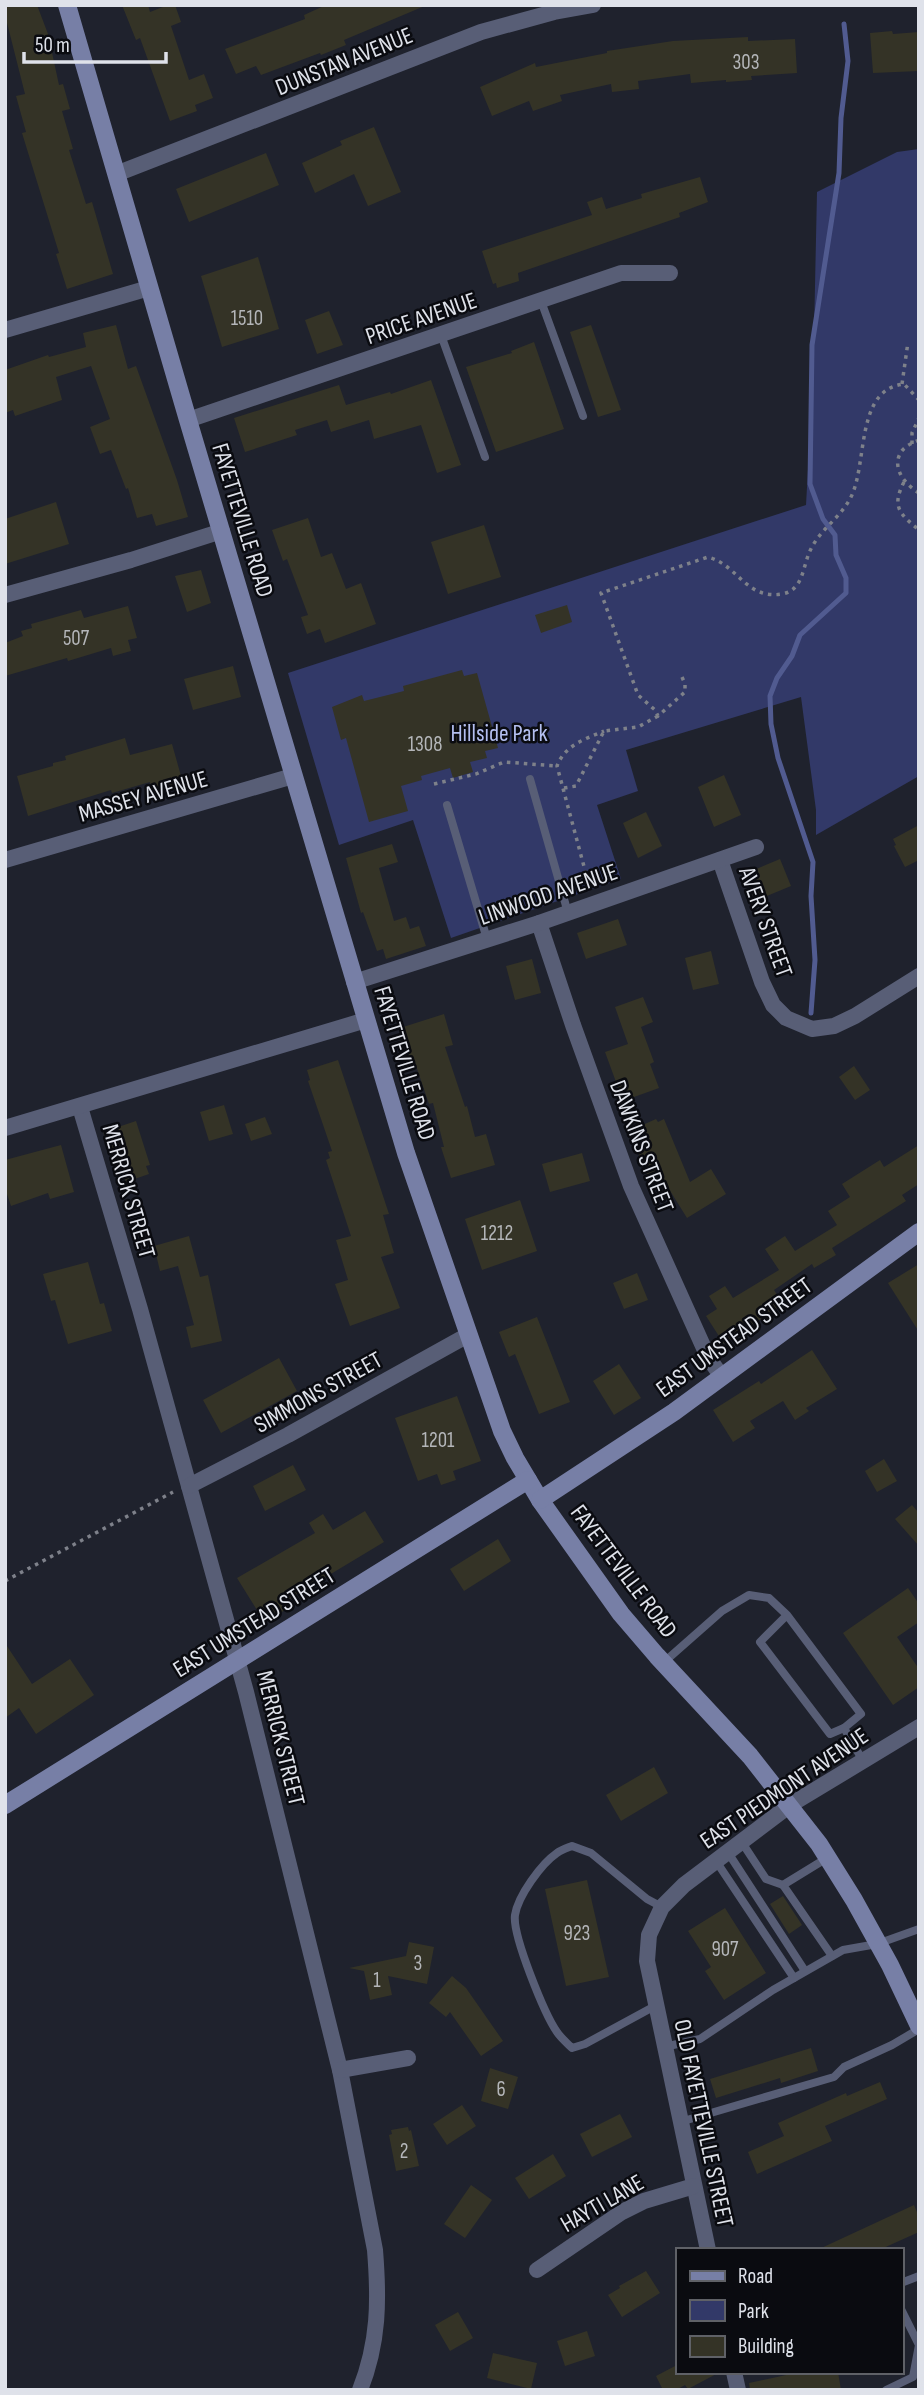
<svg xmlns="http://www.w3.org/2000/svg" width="924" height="2395" viewBox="0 0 924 2395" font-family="'Sofia Sans Condensed',sans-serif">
<rect width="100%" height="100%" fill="#1f222d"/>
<path fill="#323968" d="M919,149V776L816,835V810L801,697L626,750L638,791L597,805L621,879L451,938L413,820L339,845L288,673L806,505L813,379L817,192L897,152Z"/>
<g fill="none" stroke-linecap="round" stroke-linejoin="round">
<path stroke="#515b90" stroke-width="5" d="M811,1013L815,960L811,896L813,862L778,758L771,724L770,696L777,678L792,656L800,635L846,593V578L836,555L835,535L823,519L810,484L812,345L839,173L841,118L848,61L844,24"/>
</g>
<g fill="#343326">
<path d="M5,5H37L48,34L59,85L63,84L70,109L62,111L73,149L69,150L86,204L92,202L113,274L67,289L56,254L59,253L22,133L26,132L16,96L25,94L5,15Z"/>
<path d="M122,5H148L150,12L168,5H175L181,22L171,26L189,80L204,74L213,98L195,105L197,111L170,121L140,38L136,40Z"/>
<path d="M326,5H427L344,40L346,45L321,55L320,53L261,75L256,66L236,74L225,49L305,19L304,15Z"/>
<path d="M892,31L893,34L919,32V71L873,73L870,33Z"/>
<path d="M748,37V41L795,39L797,73L751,76L752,80L726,82V80L691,83L690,74L638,81L639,89L612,92L611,84L560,95L562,101L533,111L529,101L492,116L480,87L535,63L536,67L607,53V51L673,41Z"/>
<path d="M374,127L401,192L368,206L354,174L315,193L302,163L342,145L340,141Z"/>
<path d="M266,153L279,185L189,222L176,189Z"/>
<path d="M700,177L708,202L679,213L680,217L518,273L519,281L497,288L496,283L493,284L482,251L592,215L587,202L602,197L606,209L642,198L641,194Z"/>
<path d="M258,257L279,329L222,347L201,276Z"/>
<path d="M329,311L343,345L317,354L305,320Z"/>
<path d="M116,325L128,369L136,366L177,480L188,517L156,526L152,514L137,518L128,488L126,489L111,450L100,454L90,427L110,419L91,366L56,377L62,400L15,416L13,410L5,413V370L48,355L49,357L86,347L83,333Z"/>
<path d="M591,325L621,410L598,417L570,332Z"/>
<path d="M534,342L564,429L496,452L466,367L512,353L511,351Z"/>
<path d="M431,380L461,465L437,473L421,425L374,439L369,420L331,432L327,420L295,430L297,435L245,452L234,418L339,385L346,405L390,392L391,394Z"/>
<path d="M56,502L69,544L5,564V519Z"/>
<path d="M308,518L321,557L332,553L346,589L361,583L376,624L325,643L320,629L307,634L301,617L308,615L287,559L283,561L272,530Z"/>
<path d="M484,525L501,577L448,594L431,542Z"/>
<path d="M201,570L211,603L187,612L175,576Z"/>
<path d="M567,605L572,622L541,633L535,615Z"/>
<path d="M128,606L137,638L128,640L131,651L113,656L111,648L68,661L67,658L5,676V643L23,636L21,631L32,628L31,624L81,610L84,618Z"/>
<path d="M233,666L241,697L193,710L184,679Z"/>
<path d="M462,670L464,676L477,673L498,748L485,751L487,758L470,762L473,772L453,778L450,768L421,776L422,780L401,786L408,811L369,822L346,738L341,740L332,707L362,695L364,701L404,691L403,686Z"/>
<path d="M125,738L130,755L172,744L183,783L152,791L150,782L112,793L111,790L28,816L17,776L53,766V763L66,760L65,756Z"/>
<path d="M724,775L741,815L714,827L698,787Z"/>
<path d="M646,812L662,846L638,858L623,823Z"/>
<path d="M919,825V860L905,867L894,846L896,845L893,839Z"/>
<path d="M392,844L398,862L379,868L394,921L406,917L410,929L419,926L426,946L386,959L383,949L377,951L363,912L361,913L346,858Z"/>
<path d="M780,859L791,886L755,901L744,874Z"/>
<path d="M618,919L627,945L586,959L577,933Z"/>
<path d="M711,951L719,984L693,990L685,958Z"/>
<path d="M532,959L541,993L515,1000L506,966Z"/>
<path d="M643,997L653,1022L641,1027L654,1062L650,1064L659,1088L623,1101L605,1052L628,1044L615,1007Z"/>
<path d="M444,1014L453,1045L445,1047L465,1107L467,1106L475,1137L486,1134L495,1165L451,1178L441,1147H444L433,1103L429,1104L413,1057L410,1058L400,1028Z"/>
<path d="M338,1060L389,1214L383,1215L394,1253L381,1257L400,1308L350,1326L335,1284L348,1280L336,1240L351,1236L326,1160L330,1158L328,1152L332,1151L308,1081L310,1080L307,1070Z"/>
<path d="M854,1066L870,1090L855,1100L839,1077Z"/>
<path d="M224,1105L233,1134L209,1141L200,1112Z"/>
<path d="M265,1117L272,1134L251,1141L245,1124Z"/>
<path d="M656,1119L658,1122L664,1119L690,1182L711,1169L726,1194L687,1218L659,1173L648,1177L629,1131Z"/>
<path d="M136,1121L150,1165L146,1166L149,1174L126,1182L123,1174L118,1176L103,1132Z"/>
<path d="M61,1145L74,1192L50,1199L48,1193L11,1206L5,1188V1160Z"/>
<path d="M919,1145V1184L902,1195L906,1201L832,1248L836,1255L814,1268L812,1264L774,1290L783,1304L724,1344L706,1316L717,1309L709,1296L725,1286L733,1298L779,1270L765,1249L785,1236L795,1251L837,1225L828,1211L850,1197L842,1184L880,1160L884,1167Z"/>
<path d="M582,1153L590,1181L550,1192L542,1164Z"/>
<path d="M520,1200L537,1251L482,1270L465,1219Z"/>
<path d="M189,1236L200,1277L208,1275L222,1341L191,1348L186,1327L194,1325L178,1266L160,1271L154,1246Z"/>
<path d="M88,1262L100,1304L104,1303L112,1331L68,1344L55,1300L51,1301L43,1274Z"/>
<path d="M919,1264V1332L888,1283Z"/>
<path d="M637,1273L648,1300L624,1309L613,1283Z"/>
<path d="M537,1317L570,1402L539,1414L515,1354L509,1357L499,1332Z"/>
<path d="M812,1350L837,1389L806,1408L809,1411L795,1420L783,1401L750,1421L755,1428L733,1442L713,1410L759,1381L761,1384Z"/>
<path d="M279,1358L297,1391L221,1433L203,1400Z"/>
<path d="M619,1364L641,1398L614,1415L593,1381Z"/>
<path d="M457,1396L481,1461L453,1471L456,1480L441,1485L437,1474L418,1481L395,1418Z"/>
<path d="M884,1459L897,1481L877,1492L865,1471Z"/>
<path d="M293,1465L306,1490L265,1511L253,1486Z"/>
<path d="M912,1505L919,1513V1546L895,1519Z"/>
<path d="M365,1511L384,1542L281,1604L285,1610L265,1623L237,1578L315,1533L309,1523L323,1514L333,1530Z"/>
<path d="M498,1539L511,1561L464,1591L450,1569Z"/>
<path d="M908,1588L919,1604V1622L897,1637L919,1669V1687L893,1705L843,1633Z"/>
<path d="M5,1643L32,1684L70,1659L94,1695L36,1734L19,1708L5,1718Z"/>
<path d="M654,1767L668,1793L621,1821L606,1795Z"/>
<path d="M587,1880L609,1977L566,1986L545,1889Z"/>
<path d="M783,1896L802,1925L789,1934L770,1904Z"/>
<path d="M725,1908L766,1973L724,2000L705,1971L711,1967L688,1931Z"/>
<path d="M409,1942L434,1947L427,1984L388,1976L392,1995L370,2000L364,1971L349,1968L406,1956Z"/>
<path d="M452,1976L466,1988L503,2041L481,2056L450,2012L446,2017L429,2003Z"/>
<path d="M811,2048L818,2071L781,2083L780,2078L716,2098L710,2079Z"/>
<path d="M490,2068L518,2077L508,2109L481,2101Z"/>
<path d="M880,2082L887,2099L825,2126L832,2141L757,2174L748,2152L784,2136L778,2123L846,2093L847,2096Z"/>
<path d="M462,2105L476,2126L447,2145L433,2124Z"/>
<path d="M620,2114L632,2137L592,2157L580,2134Z"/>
<path d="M408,2127L409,2131L411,2130L419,2166L396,2171L389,2135L392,2134L391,2130Z"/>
<path d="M553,2154L566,2176L529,2199L515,2178Z"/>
<path d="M471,2185L492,2200L465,2238L444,2224Z"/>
<path d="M914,2205L919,2217V2232L879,2250H817Z"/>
<path d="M646,2271L660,2293L622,2317L608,2295L620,2288L619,2286Z"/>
<path d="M458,2312L473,2338L450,2351L435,2325Z"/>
<path d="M587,2331L595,2356L565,2366L557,2341Z"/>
<path d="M493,2353L537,2363L531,2389L487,2378Z"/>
<path d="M677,2365V2372H720L688,2389L685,2385L676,2390H663L656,2376Z"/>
<path d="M800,2372H838L841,2390H750L749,2383Z"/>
</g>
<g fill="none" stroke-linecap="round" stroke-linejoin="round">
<g stroke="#7e818a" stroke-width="3.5" stroke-dasharray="3.5 5" stroke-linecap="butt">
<path d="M902,384L908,342"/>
<path d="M919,440C912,443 903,447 900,454C892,469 906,485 919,493"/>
<path d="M912,444V433L919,418"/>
<path d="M904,482C891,507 900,514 919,530"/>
<path d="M682,677L685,684V692L658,716L655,710L638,695L601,593L708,557C738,565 746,600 782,594C805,590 802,564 812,547C822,528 841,517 851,497C868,463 855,389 904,384L919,400"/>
<path d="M434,784L476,774L504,762L557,766"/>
<path d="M564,788L576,786L604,731L638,727L658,716"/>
<path d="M586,874L557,766C565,745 585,739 604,731"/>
<path d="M5,1581L173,1492"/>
</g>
<g stroke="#585e76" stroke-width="8">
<path d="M541,301L583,416"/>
<path d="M441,335L485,457"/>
<path d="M530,779L568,913"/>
<path d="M447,805L487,939"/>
<path d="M663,1663L722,1611L749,1595L769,1598L787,1615L861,1714L844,1728L830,1734L760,1642L787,1615"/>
<path d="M844,1728L863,1761"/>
<path d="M741,1841L766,1879L783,1885"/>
<path d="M727,1851L805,1971"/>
<path d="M827,1858L783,1885L832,1956"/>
<path d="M716,1861L794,1978"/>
<path d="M655,2006L585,2044L572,2048C567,2043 561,2038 557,2032C545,2015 512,1935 515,1915C518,1896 541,1864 557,1853C561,1850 567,1848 572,1846L591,1853L647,1899L662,1907"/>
<path d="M664,2047L700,2039L773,1990L843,1950L877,1944L919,1929"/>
<path d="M680,2122L834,2077L844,2067L892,2045L919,2029"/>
<path d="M901,2283L919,2276"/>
<path d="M886,2390L913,2377L919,2345L901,2309"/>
</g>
<g stroke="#585e76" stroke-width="16">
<path d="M116,174L481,32L554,12L593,5"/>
<path d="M5,330L149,288"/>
<path d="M188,420L621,273H670"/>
<path d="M5,595L131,560L222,531"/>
<path d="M5,860L293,776"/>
<path d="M720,860L762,982L773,1005L786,1018L812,1029L834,1026L855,1016L919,976"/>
<path d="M539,923L573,1025L631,1186L708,1357L722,1377"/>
<path d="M354,982L539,923L756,847"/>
<path d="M80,1107L140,1309L246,1692L340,2070L375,2250C379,2300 379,2342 360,2390"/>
<path d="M5,1128L366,1020"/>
<path d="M189,1486L288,1435L468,1335"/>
<path d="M340,2070L408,2058"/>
<path d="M708,2250L647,1961L649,1935L662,1907L684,1885L790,1805L919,1727"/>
<path d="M537,2270L622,2212L644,2201L694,2186"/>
<path d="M734,2372L738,2390"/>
</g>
<g stroke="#777fa6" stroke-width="18">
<path d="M67,5L188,420L406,1153L502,1431L515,1458L540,1500L621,1614L657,1656L750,1756L819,1844L854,1900L890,1965L919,2026"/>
<path d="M540,1500L674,1412L919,1232"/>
<path d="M5,1805L528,1480"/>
</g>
</g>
<g text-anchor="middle" stroke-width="5" stroke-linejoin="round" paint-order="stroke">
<g font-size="21" fill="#b4b6b9">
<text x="746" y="69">303</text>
<text x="247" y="325">1510</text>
<text x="76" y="645">507</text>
<text x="425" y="751">1308</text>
<text x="497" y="1240">1212</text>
<text x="438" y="1447">1201</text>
<text x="577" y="1940">923</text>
<text x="725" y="1956">907</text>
<text x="418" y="1970">3</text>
<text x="377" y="1987">1</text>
<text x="501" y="2096">6</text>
<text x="404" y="2158">2</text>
</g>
<g font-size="24" fill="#dfe2ea" stroke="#0a0b10">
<text transform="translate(344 61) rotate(-22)" y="8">DUNSTAN AVENUE</text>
<text transform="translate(421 318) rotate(-19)" y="8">PRICE AVENUE</text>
<text transform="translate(243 520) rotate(73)" y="8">FAYETTEVILLE ROAD</text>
<text transform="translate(143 796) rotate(-16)" y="8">MASSEY AVENUE</text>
<text transform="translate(548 894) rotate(-19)" y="8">LINWOOD AVENUE</text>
<text transform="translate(766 922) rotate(70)" y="8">AVERY STREET</text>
<text transform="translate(405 1063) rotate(73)" y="8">FAYETTEVILLE ROAD</text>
<text transform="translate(642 1146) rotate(69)" y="8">DAWKINS STREET</text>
<text transform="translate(129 1191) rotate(74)" y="8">MERRICK STREET</text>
<text transform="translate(734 1337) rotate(-36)" y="8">EAST UMSTEAD STREET</text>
<text transform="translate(318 1392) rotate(-29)" y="8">SIMMONS STREET</text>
<text transform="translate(624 1571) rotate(53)" y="8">FAYETTEVILLE ROAD</text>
<text transform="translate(254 1622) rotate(-32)" y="8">EAST UMSTEAD STREET</text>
<text transform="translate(281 1738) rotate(76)" y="8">MERRICK STREET</text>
<text transform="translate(784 1788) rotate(-34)" y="8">EAST PIEDMONT AVENUE</text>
<text transform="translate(704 2123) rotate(78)" y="8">OLD FAYETTEVILLE STREET</text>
<text transform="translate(602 2203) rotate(-30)" y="8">HAYTI LANE</text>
</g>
<g font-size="24" fill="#b4bff0" stroke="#0a0b10">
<text x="499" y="741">Hillside Park</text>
</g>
</g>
<rect width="924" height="2395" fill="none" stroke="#dfe2ea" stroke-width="14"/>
<rect x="676" y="2248" width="228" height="126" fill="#0a0b10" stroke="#5f6167" stroke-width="2"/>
<rect x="690" y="2271" width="35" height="10" fill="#777fa6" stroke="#5f6167" stroke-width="2"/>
<text x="738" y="2283" font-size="21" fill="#dfe2ea">Road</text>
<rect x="690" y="2300" width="35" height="21" fill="#323968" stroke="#5f6167" stroke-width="2"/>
<text x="738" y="2318" font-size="21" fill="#dfe2ea">Park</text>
<rect x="690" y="2336" width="35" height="21" fill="#343326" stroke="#5f6167" stroke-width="2"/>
<text x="738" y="2353" font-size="21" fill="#dfe2ea">Building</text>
<path d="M24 52v10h142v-10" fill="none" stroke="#dfe2ea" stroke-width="3.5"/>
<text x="35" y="52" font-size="21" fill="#dfe2ea" stroke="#0a0b10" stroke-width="5" paint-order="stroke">50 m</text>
</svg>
